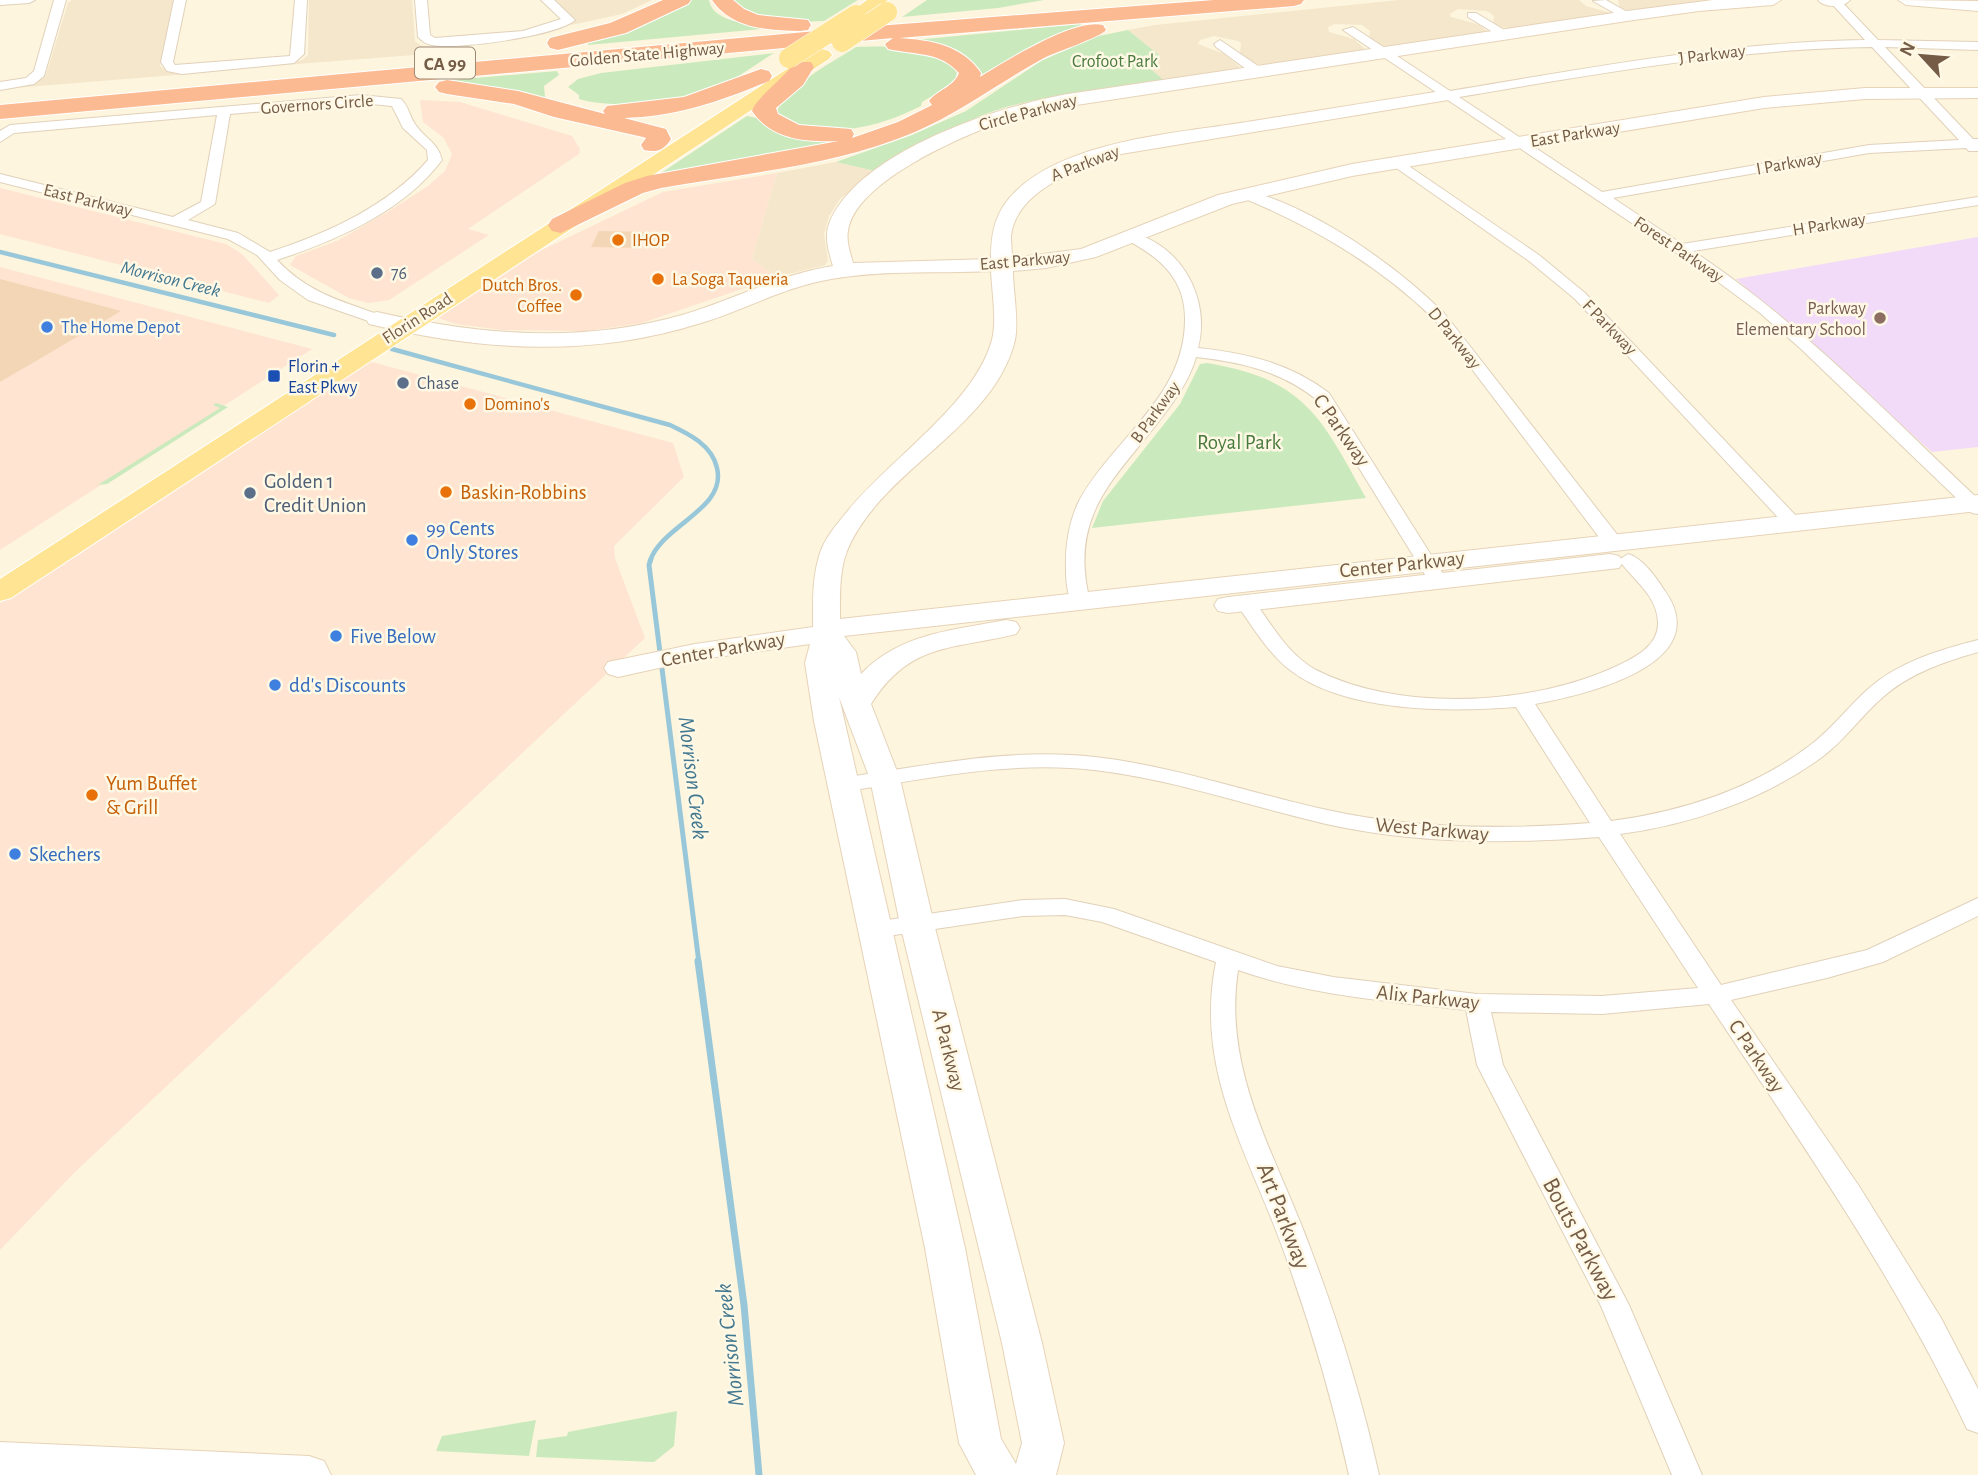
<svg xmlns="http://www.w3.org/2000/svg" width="1978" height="1475" viewBox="0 0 1978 1475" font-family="'Alegreya Sans',sans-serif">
<rect width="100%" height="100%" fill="#fdf5de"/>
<g fill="#f5e7cc">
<path d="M72,0H173L160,66L167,71L187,74L14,88L35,83L46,75L68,3Z"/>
<path d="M309,0H412L415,41L421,46L433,47L414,55L284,65L302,60L308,55Z"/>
<path d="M554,0H652L622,14L571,25L576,19Z"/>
<path d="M1399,0H1579L1586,6L1611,13L1515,29L1501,27L1493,23L1494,16L1487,11L1458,9L1450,14L1451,17L1480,25L1488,32L1386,47L1369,38L1370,31L1362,25L1335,24L1328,27L1329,32L1354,39L1366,50L1269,65L1256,64L1240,53L1241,43L1238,41L1214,36L1200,40L1198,44L1224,54L1239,66V68L1165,81L1147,66L1159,55L1128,30L1155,25Z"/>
<path d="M1618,0H1722L1631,11L1620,8Z"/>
<path d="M836,162L875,171L840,199L829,216L824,234L828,261L825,265L777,277L752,259L777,173Z"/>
</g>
<g fill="#fee4d1">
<path d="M420,100L460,102L572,136L580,149L579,154L468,229L489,235L389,300L368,303L349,298L290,265L296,256L337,241L386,213L428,186L445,171L452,154L443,137L423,122Z"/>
<path d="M777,173L752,259L777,277L642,323L588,331L503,330L456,324L438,318L521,260L663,192Z"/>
<path d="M0,188L226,244L242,254L279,295L269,303L0,234Z"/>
<path d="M0,267L312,349L0,550Z"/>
<path d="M368,361L673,443L684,477L614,546L615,558L645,638L76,1171L0,1250V603Z"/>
</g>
<path fill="#f2dbf9" d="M1978,237V447L1932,452L1736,279Z"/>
<g fill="#caeabd">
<path d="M691,0H709C712,20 744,24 762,26V29L588,45L587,40Z"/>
<path d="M728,0H858L824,21L798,22L745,14Z"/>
<path d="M927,0H1044L998,8L902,17Z"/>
<path d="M1080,24L1085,28L985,79L915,40Z"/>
<path d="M1128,30L1159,55L1147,66L1165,81C1111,89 1053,93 1000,109C956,123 915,149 875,171L836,162L912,135L966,111L1041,61L1094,37Z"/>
<path d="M856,47C885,46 939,44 957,72L955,82L947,92H939L922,102L921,106C875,129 826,140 777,117C775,92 836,60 856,47Z"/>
<path d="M774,53C749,69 722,89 693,98C668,106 604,107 579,99V95L568,87L578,79L601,73Z"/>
<path d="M557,71L559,75L544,86L545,97L537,99L440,84L441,81Z"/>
<path d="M747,116L852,136L857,139L658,175Z"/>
<path d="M1207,363C1305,379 1321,417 1366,498L1092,528L1103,501L1180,404L1200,364Z"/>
<path d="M216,403L228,407L107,484L87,486L98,485L220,408L213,405Z"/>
<path d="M677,1411L674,1446L654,1462L536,1457L538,1440L567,1436L568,1432Z"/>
<path d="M536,1420L529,1456L436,1451L442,1436Z"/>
</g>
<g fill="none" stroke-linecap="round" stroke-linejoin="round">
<g stroke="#98c7d9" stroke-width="4.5">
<path d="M0,252L334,335"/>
<path d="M392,349L670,425C689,434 712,445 717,468C727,509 662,525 650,561"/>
</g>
<path stroke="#98c7d9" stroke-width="5" d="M651,559L649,565L699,963"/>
<path stroke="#98c7d9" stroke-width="7" d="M698,961L744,1305L759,1475"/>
</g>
<g fill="#f3d6b5">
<path d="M599,231L646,232L639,248L591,247Z"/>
<path d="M0,279L121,311L0,382Z"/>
</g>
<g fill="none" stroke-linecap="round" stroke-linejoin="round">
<g stroke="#e1d1ba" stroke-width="2">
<g id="street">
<path d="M0,0H35L29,3L0,5Z"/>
<path d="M54,0H66L44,76L34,84L0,90V82L26,78L34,71Z"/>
<path d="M174,0H186L173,62L175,65L290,56L295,0H307L304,54L294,63L182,74L167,71L161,62Z"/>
<path d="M415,0H427L430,35L435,38L523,31L561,19L541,0H554L575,20C558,36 455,50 432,45C426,44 422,41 418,37Z"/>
<path d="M1606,0L1631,14L1633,16L1623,18L1593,1Z"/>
<path d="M1832,0H1840L1878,40L1978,42V50L1885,47L1973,139H1978V151H1969L1966,148L1869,153L1613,198L1682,244L1978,197V205L1693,251C1799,321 1887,413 1978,499V514L1972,513L1801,349L1760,313L1702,270L1343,30L1353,27L1450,91C1588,68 1725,42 1865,40L1832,4ZM1872,47L1959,140L1869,145L1602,192L1459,97C1596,74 1732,49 1872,47Z"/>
<path d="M1468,13H1476L1511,34L1501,37L1468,17Z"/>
<path d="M1220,40L1261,68V74H1253L1216,47L1214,44Z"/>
<path d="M361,95L401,99C409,107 409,115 415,124C424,138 438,142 442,160C403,212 337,240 277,260C308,293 341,301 383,316L385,319L377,324L308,300L280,280L257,255L228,239L0,182V174L173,217L201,202L217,115L14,133L0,142V131L10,125ZM361,103L392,106L403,128L427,150L428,160C388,206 328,233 270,252L238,233L188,220L215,204L230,114Z"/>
<path d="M1400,160L1539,255L1585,293L1798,518L1801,522L1798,526H1786L1575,299L1529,261L1395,167V161Z"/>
<path d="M1246,190C1315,208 1394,264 1444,313L1619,537L1621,541L1619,545H1605L1434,319C1377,264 1313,227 1241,197L1239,194Z"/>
<path d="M1132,233C1182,245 1211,300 1198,348C1246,353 1290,363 1329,393L1448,582L1446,586H1432L1317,400C1281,371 1241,362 1196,357C1191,375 1181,391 1171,405C1124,472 1066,508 1090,601L1080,607L1073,605C1067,595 1066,581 1066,569C1065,547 1069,521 1079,501C1113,439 1184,398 1185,321C1186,280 1161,258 1127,240L1125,237Z"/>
<path d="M1628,554C1643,558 1657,579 1665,591C1717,665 1583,695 1535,704L1611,821C1681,812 1753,789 1809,746C1831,730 1847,708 1867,690C1898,662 1939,650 1978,640V652C1944,662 1910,673 1883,697C1861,716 1845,740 1822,757C1765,799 1690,825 1620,834L1721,985L1867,950L1978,898V916L1883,962L1827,978L1731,1000L1859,1186L1941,1318L1978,1389V1433L1967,1429C1896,1278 1801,1143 1709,1004L1602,1014L1491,1012L1503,1065L1629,1305L1702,1475H1672L1601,1306L1477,1065L1466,1010C1390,1001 1312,996 1238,970C1222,1072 1278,1159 1311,1250C1339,1324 1362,1399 1379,1475H1349C1332,1398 1310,1323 1283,1249C1248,1152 1194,1070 1216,962L1102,922L1065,915L1023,916L874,938L866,936L862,930L866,924L874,922L1023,900L1065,899L1114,909L1277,966L1333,977L1477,994L1602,996L1698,988L1599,837C1508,844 1416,844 1326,824C1248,806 1173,779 1094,770C1010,760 925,779 842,792L834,790L831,785L834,780L842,778C925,766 1010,747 1095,757C1174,766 1249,793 1327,810C1413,829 1502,830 1590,823L1516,707C1450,712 1345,713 1290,670C1268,653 1252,626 1236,603L1246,597L1253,599C1271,624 1288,655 1316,670C1400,713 1535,705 1617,666C1636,657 1659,645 1658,622C1657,595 1633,580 1619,560Z"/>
</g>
</g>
<g stroke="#e6d3b8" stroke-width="2">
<g id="secondary">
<path d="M1781,0L1773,5L1699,11L1627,21L1037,111C988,123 863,174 849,226C845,239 850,252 853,263L991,259C991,232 995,211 1016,191C1070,139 1181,133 1253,121C1318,111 1383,100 1448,90L1457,95L1448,100L1121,154C1083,167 1016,189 1011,236C1011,243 1012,251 1012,258L1081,249L1218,195L1352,164L1764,97L1865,88H1978V98L1865,99L1764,108L1352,176L1232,204L1096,257L1046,268L1013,271C1013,292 1019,319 1015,340C994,428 880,470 847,551C839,572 840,597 840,619L1978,495V511L844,636L856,652L861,674C900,633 954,630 1006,620L1016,622L1020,628L1016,634C952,650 910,642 871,704L900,779L934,924L1042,1343L1064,1443L1056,1475H976L959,1443L925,1248L814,721L805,663L810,644L695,660L618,677L608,674L604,668L608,662L695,644L813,627C813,602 812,577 820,553C825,538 836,525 846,513C888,460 974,405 992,340C997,320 992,292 991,271C935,274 877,269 821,281C779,290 741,311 701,323C591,358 480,351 369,324L366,319L369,314L377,312C479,335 580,344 682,315C733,300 780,274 833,266C829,253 824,237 829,224C857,152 999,106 1068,94L1627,11L1713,0ZM839,697L870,779L900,924L1002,1343L1022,1443L1016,1464L1001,1439L965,1248Z"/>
<path d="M1818,0H1850C1843,8 1825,8 1818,0Z"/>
<path d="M1898,0L1978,1V11L1906,5Z"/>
<path d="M1610,554L1619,556L1623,562L1619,568L1228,613L1218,611L1214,605L1218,599L1228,597Z"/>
<path d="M0,1442L309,1456L324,1461L331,1475H0Z"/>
</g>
</g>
<g stroke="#fff" stroke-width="2">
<g id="primary">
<path d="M867,0H888L863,19H849L847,15Z"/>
<path d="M822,49L829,51L832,55L829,59L11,598L0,601V579L815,51Z"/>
</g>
</g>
<g stroke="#fff" stroke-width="2">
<g id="highway">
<path d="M663,0H691L688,4L626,33L558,50L550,48L547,43L550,38L610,23Z"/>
<path d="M712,0H733L744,9L758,15L808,20L811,25L808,30L800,31C767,30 732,29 712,0Z"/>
<path d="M1214,0H1304L1301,4L1294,6L899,38C931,40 962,45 981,73L980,77C1006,61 1074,18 1103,25L1106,30C1101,37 1056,52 1044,58C1000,82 960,113 915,132C834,166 745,173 661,188L643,193L561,233L552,231L548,225L552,219L625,183L647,176L839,141C805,142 772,140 752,111C756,98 784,78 795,62H811L814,67L803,85L776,108L778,114L799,125L851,129L854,134L852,138L898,122L932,105L929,101C937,90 954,87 959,73C940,51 914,55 888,49L885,44L893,38L0,119V105L838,29Z"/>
<path d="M761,69L769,71L772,76L769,81C722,101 675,117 624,118L666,129L671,139C664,150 657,153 644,150L641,145L646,138L643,137L554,117L514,104L447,94L439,92L435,87L439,82L447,80L518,91L605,114L603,111L607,106L684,97Z"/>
</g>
</g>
<use href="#street" fill="#fff" fill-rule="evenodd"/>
<use href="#secondary" fill="#fff" fill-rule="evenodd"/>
<use href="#primary" fill="#ffe493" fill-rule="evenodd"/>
<use href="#highway" fill="#fbba92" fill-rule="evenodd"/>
<g stroke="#fff" stroke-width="21" stroke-linecap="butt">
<g id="primary-bridge">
<path d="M842,42L887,12"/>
<path d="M789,58L856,15"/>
</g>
</g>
<use href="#primary-bridge" stroke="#ffe493" stroke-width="20"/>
</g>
<g fill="#e8710a" stroke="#fff8e5" stroke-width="2.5">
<circle cx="618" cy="240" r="7"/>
<circle cx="658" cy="279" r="7"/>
<circle cx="576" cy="295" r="7"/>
<circle cx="470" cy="404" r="7"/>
<circle cx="446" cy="492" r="7"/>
<circle cx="92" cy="795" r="7"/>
</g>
<g fill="#5c6f8a" stroke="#fff8e5" stroke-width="2.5">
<circle cx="377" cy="273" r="7"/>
<circle cx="403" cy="383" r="7"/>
<circle cx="250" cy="493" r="7"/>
</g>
<circle fill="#8d6e63" stroke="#fff8e5" stroke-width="2.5" cx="1880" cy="318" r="7"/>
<g fill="#3f7fe0" stroke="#fff8e5" stroke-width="2.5">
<circle cx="47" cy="327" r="7"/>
<circle cx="412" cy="540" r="7"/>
<circle cx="336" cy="636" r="7"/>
<circle cx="275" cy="685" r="7"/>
<circle cx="15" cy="854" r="7"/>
</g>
<rect fill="#1a4fb4" stroke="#fff8e5" stroke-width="2.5" x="267" y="369" width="14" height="14" rx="3.5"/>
<g text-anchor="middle" stroke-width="5" stroke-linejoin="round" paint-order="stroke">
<g font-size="18" fill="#745c46" stroke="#fff8e5">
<text transform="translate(647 54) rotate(-5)" y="6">Golden State Highway</text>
<text transform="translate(1712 54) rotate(-7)" y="6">J Parkway</text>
<text transform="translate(317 104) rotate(-4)" y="6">Governors Circle</text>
<text transform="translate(1028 112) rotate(-15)" y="6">Circle Parkway</text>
<text transform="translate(1575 134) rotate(-9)" y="6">East Parkway</text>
<text transform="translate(1085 163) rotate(-21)" y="6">A Parkway</text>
<text transform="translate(1789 163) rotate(-10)" y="6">I Parkway</text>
<text transform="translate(88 200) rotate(14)" y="6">East Parkway</text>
<text transform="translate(1829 224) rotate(-9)" y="6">H Parkway</text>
<text transform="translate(1679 249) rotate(34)" y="6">Forest Parkway</text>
<text transform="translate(1025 260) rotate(-5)" y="6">East Parkway</text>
<text transform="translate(417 318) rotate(-33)" y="6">Florin Road</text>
<text transform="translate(1610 327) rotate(46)" y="6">F Parkway</text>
<text transform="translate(1455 338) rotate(51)" y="6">D Parkway</text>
<text transform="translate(1155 412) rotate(-54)" y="6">B Parkway</text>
</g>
<g font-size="18" fill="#487a3d" stroke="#fff8e5">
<text x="1115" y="67">Crofoot Park</text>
</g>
<g font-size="18" fill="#c56008" stroke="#fff8e5" text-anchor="start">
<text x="632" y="246">IHOP</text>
<text x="672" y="285">La Soga Taqueria</text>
<text x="562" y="291" text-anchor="end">Dutch Bros.<tspan x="562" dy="21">Coffee</tspan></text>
<text x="484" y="410">Domino's</text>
</g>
<g font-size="18" fill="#4e5e75" stroke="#fff8e5" text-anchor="start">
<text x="391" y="279">76</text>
<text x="417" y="389">Chase</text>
</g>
<g font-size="18" fill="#785e54" stroke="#fff8e5" text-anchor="end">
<text x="1866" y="314">Parkway<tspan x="1866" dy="21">Elementary School</tspan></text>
</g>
<g font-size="18" fill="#366cbe" stroke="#fff8e5" text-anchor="start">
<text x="61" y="333">The Home Depot</text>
</g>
<g font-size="18" fill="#164399" stroke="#fff8e5" text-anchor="start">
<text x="288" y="372">Florin +<tspan x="288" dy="21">East Pkwy</tspan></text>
</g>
<rect fill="#fff8e5" stroke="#9e8b76" stroke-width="2" x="415" y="47.5" width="60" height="31" rx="5"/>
<g font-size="19" font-weight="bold" fill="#745c46">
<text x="445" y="70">CA 99</text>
</g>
<g font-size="19" font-style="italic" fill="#427890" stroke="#fff8e5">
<text transform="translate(171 278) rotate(14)" y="7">Morrison Creek</text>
</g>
<g font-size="21" fill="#745c46" stroke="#fff8e5">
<text transform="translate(1342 430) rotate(55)" y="7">C Parkway</text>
<text transform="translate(1402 564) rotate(-6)" y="7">Center Parkway</text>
<text transform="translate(723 649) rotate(-10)" y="7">Center Parkway</text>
<text transform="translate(1432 829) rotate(5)" y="7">West Parkway</text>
<text transform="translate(1428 997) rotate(6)" y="7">Alix Parkway</text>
<text transform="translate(949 1050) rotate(76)" y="7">A Parkway</text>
<text transform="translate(1757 1056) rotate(56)" y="7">C Parkway</text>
</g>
<g font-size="21" fill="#487a3d" stroke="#fff8e5">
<text x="1239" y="449">Royal Park</text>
</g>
<g font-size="21" fill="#4e5e75" stroke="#fff8e5" text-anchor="start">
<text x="264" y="488">Golden 1<tspan x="264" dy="24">Credit Union</tspan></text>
</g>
<g font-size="21" fill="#c56008" stroke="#fff8e5" text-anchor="start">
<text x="460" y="499">Baskin-Robbins</text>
<text x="106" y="790">Yum Buffet<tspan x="106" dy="24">&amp; Grill</tspan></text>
</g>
<g font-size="21" fill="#366cbe" stroke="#fff8e5" text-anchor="start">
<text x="426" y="535">99 Cents<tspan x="426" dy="24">Only Stores</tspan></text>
<text x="350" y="643">Five Below</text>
<text x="289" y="692">dd's Discounts</text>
<text x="29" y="861">Skechers</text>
</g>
<g font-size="23" font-style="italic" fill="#427890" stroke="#fff8e5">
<text transform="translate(694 778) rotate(83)" y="8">Morrison Creek</text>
<text transform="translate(729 1345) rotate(-96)" y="8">Morrison Creek</text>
</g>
<g font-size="24" fill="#745c46" stroke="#fff8e5">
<text transform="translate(1284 1216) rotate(69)" y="8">Art Parkway</text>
<text transform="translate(1581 1239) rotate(62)" y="8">Bouts Parkway</text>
</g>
</g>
<g transform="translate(1922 56) rotate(296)" stroke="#fff8e5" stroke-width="5" paint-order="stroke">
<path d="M0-5L12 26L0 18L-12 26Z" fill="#745c46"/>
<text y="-10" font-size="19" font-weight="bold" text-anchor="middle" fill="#745c46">N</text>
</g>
</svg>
